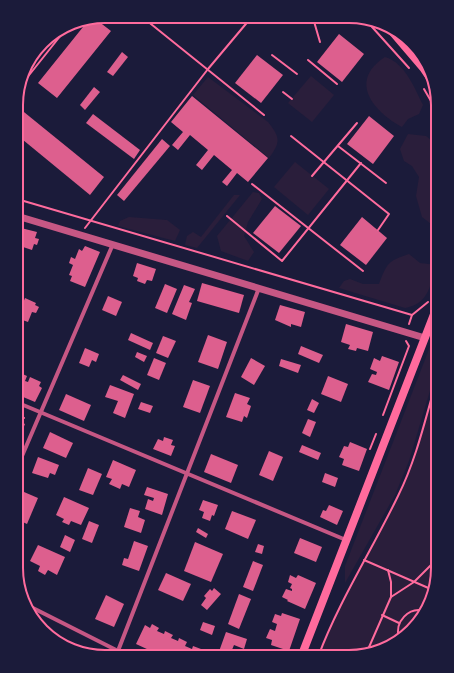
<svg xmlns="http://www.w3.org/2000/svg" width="454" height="673" viewBox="0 0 454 673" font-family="'PT Sans',sans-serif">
<rect width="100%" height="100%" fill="#1b1b3a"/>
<g fill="#2a1e3b">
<path d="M385,57C405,63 414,87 423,105L419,114L408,119L402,127C373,111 348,81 385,57Z"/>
<path d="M311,76L334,95L312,122L288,103Z"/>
<path d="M208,77L268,122C280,137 281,142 269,158L193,95Z"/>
<path d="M408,134L426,136L438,146V224L435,227L422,217L416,196L419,177L412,166L404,161L400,149Z"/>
<path d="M295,162L329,189L308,215L274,187Z"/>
<path d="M253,192L259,193L262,199L248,222L244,236L254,252L248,261L221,251L217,236Z"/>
<path d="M234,195H240L197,248L185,245L187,236L193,232L201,237Z"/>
<path d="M129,217L167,220L180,230L175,241L118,226L120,221Z"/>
<path d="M409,254L420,263L437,265C430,285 429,304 405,308L339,288L344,281L350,279L363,284H379C387,263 388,261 409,254Z"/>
<path d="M438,326V364L409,461L395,495L345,583V566Z"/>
<path d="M438,375V574L423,618L384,650L350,657H318C339,601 372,550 398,496C417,458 426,416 438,375Z"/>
</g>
<g fill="#dd5f8e">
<path d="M85,21H98L111,31L57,98L38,83L87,22Z"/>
<path d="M339,34L364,54L342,82L317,62Z"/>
<path d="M122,52L128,57L113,76L107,72Z"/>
<path d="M257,55L283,75L261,103L235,83Z"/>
<path d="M94,87L100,92L85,110L80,105Z"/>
<path d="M192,96L268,158L248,182L237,173L227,186L222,182L232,170L214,155L202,170L196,165L208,150L190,135L178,150L172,145L183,132L171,122Z"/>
<path d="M19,108L104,177L90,195L17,135V111Z"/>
<path d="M93,114L140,150L134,159L86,123Z"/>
<path d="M369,116L394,136L373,164L347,144Z"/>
<path d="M162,139L170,146L124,201L117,195Z"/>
<path d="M275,206L301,226L279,253L253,233Z"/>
<path d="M362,217L387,238L366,265L340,245Z"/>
<path d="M17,227L37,232L35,238L39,239L37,245L34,244L32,250L17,245Z"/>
<path d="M85,246L100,252L85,287L70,281L72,276L69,275L73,265L69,263L71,257L75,259L79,249L82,251Z"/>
<path d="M137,263L156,269L152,281L147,280L145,284L137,281L138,278L133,276Z"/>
<path d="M202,283L244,295L239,313L197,301Z"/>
<path d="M165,284L177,289L167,313L155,308Z"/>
<path d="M184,285L195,289L189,302L192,303L186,320L172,314Z"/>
<path d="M108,296L122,302L116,316L102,310Z"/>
<path d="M25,298L36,303L35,305L39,307L36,313L32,312L28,322L17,318Z"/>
<path d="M280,305L305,312L301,327L291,324V327L275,320Z"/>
<path d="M346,324L373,332L368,351L357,348L356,351L348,349L350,345L341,342Z"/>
<path d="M16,333L24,337L16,353Z"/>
<path d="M131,333L153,343L150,350L128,340Z"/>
<path d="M208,335L227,342L218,369L198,362Z"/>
<path d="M163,336L176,341L168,358L156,353Z"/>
<path d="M301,346L323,355L319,363L298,354Z"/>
<path d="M85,348L99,354L96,362L92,360L89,367L79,363Z"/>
<path d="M137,352L147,356L144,362L135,357Z"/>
<path d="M382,356L399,362L389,390L368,382L372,374L376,375L377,372L370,369L374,358L380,361Z"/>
<path d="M154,358L166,363L159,380L147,375Z"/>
<path d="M251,358L265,366L254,385L241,377Z"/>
<path d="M281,359L301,365L298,373L279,366Z"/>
<path d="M16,371L27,376L25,381L28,382L30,377L41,382L39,386L42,388L35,402L16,394Z"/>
<path d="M123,375L141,384L138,390L120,380Z"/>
<path d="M328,376L348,384L341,402L321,394Z"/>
<path d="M193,380L210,386L200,413L183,407Z"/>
<path d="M110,385L134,394L125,418L113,413L118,401L105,397Z"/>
<path d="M235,393L250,398L247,404L251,406L247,418L244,416L242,422L226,417Z"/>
<path d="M66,394L91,405L84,421L59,410Z"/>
<path d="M312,399L319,403L314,413L307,410Z"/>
<path d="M141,402L153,406L150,413L138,409Z"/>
<path d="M308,419L316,422L310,437L302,433Z"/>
<path d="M16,420L25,424L16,446Z"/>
<path d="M50,432L73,443L66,458L43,448Z"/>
<path d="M164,437L173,440L171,445L175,446L171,456L153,449L158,439L163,441Z"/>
<path d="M350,442L367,449L359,471L342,465L344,459L339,457L344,446L348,447Z"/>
<path d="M302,445L321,453L318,460L299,452Z"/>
<path d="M269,451L283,457L273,481L259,475Z"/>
<path d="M211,454L238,465L231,483L204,472Z"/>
<path d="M38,457L59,465L55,475L50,473L48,478L32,473Z"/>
<path d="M113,460L136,470L129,487L122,484L120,489L109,484L112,479L106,477Z"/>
<path d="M88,468L102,474L93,495L79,490Z"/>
<path d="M325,473L338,478L335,487L322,482Z"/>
<path d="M147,487L168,494L162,515L145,509L148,499L153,501L154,498L144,495Z"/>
<path d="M24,492L38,498L27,524L16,519V511Z"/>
<path d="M64,497L89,508L81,525L71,521L69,525L62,522L64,519L56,515Z"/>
<path d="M203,500L218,505L214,516L212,515L210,521L202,518L204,512L199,510Z"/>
<path d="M329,505L343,511L337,525L320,517L323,510L326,511Z"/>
<path d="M130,508L140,511L138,517L145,520L141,533L124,527Z"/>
<path d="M232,511L256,520L248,539L225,529Z"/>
<path d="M89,521L99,525L92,543L82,539Z"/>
<path d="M198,528L208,534L206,538L196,532Z"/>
<path d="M65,535L75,540L70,552L60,547Z"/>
<path d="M300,538L322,547L316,562L294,553Z"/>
<path d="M134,541L148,546L139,571L122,565L124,558L128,559Z"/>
<path d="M195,542L223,554L211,582L184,571Z"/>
<path d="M258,544L264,546L262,554L255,552Z"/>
<path d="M38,545L65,557L57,575L48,570L45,575L38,571L40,566L30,561Z"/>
<path d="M253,561L263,565L253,591L243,587Z"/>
<path d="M166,573L191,584L183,601L158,590Z"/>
<path d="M290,575L296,578L298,575L316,583L305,609L287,601L288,600L282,597L286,589L292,591V589L290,588L292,584L288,582Z"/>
<path d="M214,588L221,594L207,610L201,605L206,598L204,596L210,589L212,591Z"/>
<path d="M239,594L251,599L239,629L228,624Z"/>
<path d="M106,595L124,604L114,627L95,619Z"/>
<path d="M282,613L300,619L289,651L271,645L272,640L266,638L270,629L275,631L277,624L272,622L275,614L281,616Z"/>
<path d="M203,622L215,626L212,635L200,630Z"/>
<path d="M152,624L159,628L157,631L164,634L165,631L173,635L171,638L178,641L179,638L187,642L185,646L192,649L193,646L201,649L199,653L203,657L162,656L136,644L145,625L150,628Z"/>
<path d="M226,632L247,639L244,649L234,645L229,657H217Z"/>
</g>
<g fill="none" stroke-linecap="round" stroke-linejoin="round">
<g stroke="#ff6b9d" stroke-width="2">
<path d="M313,18L320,42"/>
<path d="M364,18L409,68"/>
<path d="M146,20L264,115"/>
<path d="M272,55L297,74"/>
<path d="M308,60L337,84"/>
<path d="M18,89L69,25"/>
<path d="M424,89L438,113"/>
<path d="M283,92L292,99"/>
<path d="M291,136L389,214L378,230"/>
<path d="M338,146L386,183"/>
<path d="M312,176L357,123"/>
<path d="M252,184L363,271"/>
<path d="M17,199L412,315"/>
<path d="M227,216L282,261L361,163"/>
<path d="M85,228L208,69L250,19"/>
<path d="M431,297L438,277"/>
<path d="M409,324L412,315L428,302"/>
<path d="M16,415L24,418"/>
<path d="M383,415L409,346L406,341"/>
<path d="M370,449L376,434"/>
<path d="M364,560L433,590"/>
<path d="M388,570L391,582V597"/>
<path d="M382,615L399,623"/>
<path d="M399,638C394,622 409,606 425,611"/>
<path d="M366,654L391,597L414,582L438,558"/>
<path d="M318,657C339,601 372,550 398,496C417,458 426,416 438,375"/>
</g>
<g stroke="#c65784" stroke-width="4">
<path d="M28,61L38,48"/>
<path d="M16,402L346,540"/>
<path d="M16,470L113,244"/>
<path d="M23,603L128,656"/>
<path d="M116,656L259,288"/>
</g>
<path stroke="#c65784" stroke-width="7" d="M17,216L425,338"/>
<g stroke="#ff6b9d" stroke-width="8">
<path d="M389,28L424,69L434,84"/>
<path d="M301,657L438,304"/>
</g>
</g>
<path d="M0 0H454V673H0ZM105 23H349A82 82 0 0 1 431 105V568A82 82 0 0 1 349 650H105A82 82 0 0 1 23 568V105A82 82 0 0 1 105 23Z" fill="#1b1b3a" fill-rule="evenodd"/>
<path fill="none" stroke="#ff6b9d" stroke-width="2" d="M105 23H349A82 82 0 0 1 431 105V568A82 82 0 0 1 349 650H105A82 82 0 0 1 23 568V105A82 82 0 0 1 105 23Z"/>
</svg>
